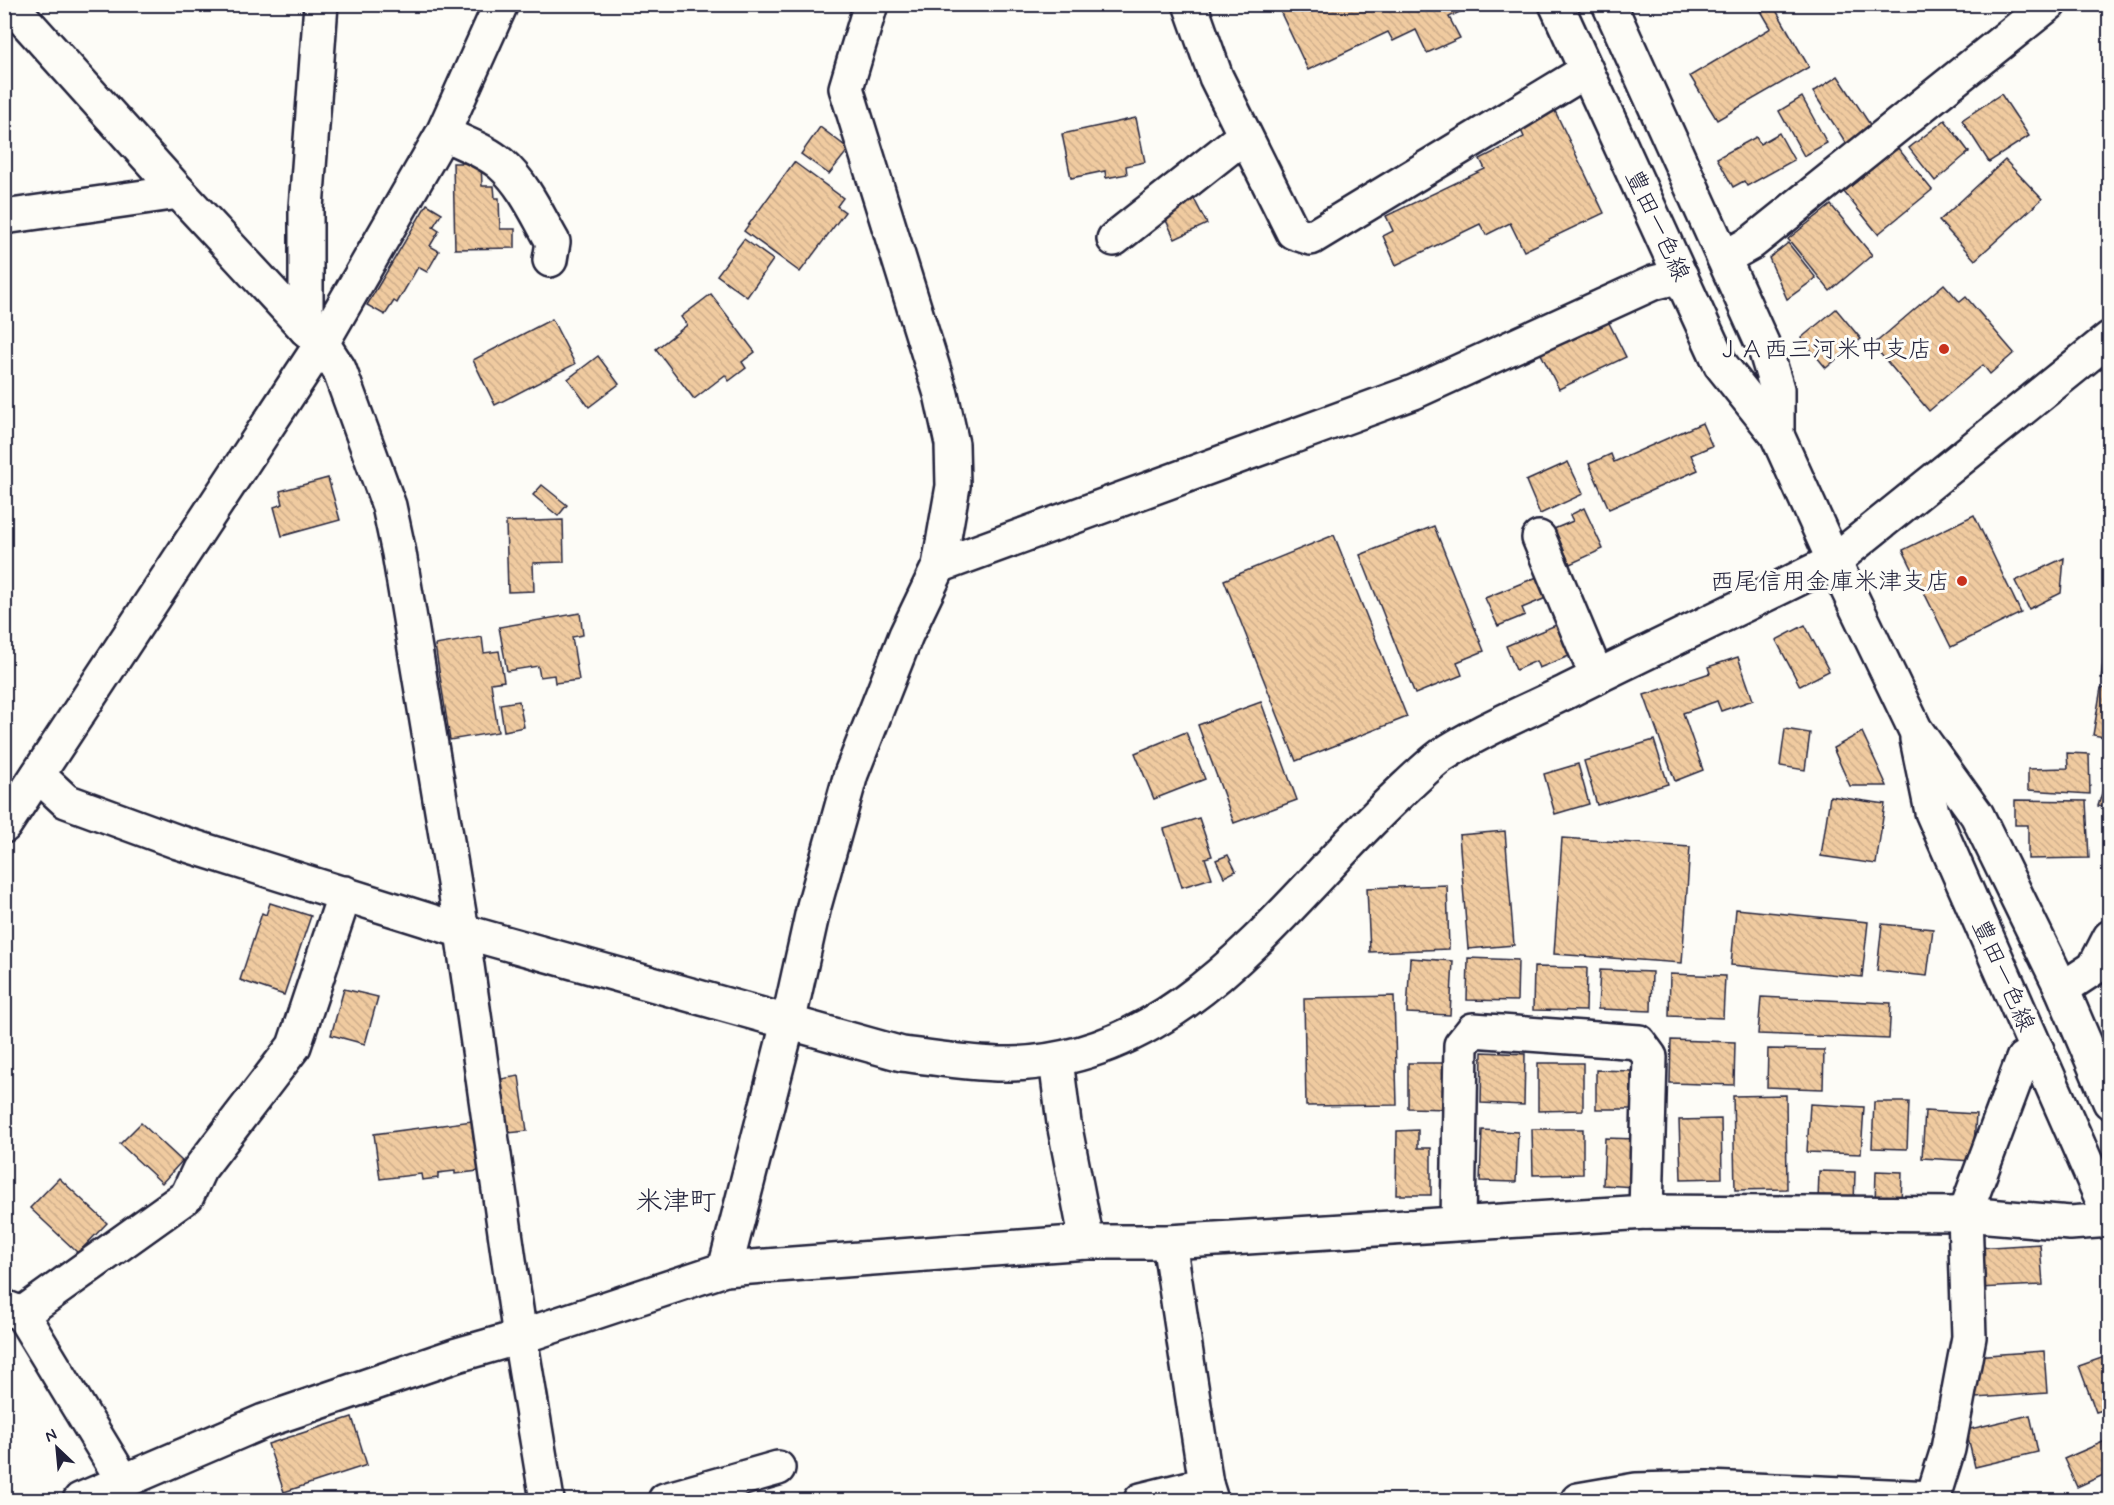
<svg xmlns="http://www.w3.org/2000/svg" width="2114" height="1505" viewBox="0 0 2114 1505" font-family="Mynerve,'Klee One',sans-serif">
<defs>
<pattern id="building-back-hatch" width="6" height="6" patternUnits="userSpaceOnUse" patternTransform="scale(1.5)"><rect width="6" height="6" fill="#f0cba0"/><path d="M-1 5l2 2M0 0l6 6M5-1l2 2" fill="none" stroke="#ceae8b"/></pattern>
</defs>
<rect width="100%" height="100%" fill="#fdfcf7"/>
<filter id="ink" filterUnits="userSpaceOnUse"><feTurbulence type="fractalNoise" baseFrequency=".0167" numOctaves="2"/><feDisplacementMap in="SourceGraphic" scale="12" xChannelSelector="R" yChannelSelector="G"/><feConvolveMatrix kernelMatrix="1 2 1 2 8 2 1 2 1" color-interpolation-filters="sRGB"/></filter>
<g filter="url(#ink)">
<g fill="url(#building-back-hatch)" stroke="#22223b" stroke-width="1.5">
<path d="M1293,4H1476L1449,17L1460,38L1427,53L1416,30L1393,41L1388,32L1308,70L1280,11Z"/>
<path d="M1773,5L1809,67L1717,120L1690,76L1771,28L1761,11Z"/>
<path d="M1838,76L1873,129L1848,146L1813,92Z"/>
<path d="M2001,94L2029,136L1989,162L1962,120Z"/>
<path d="M1802,97L1827,143L1804,156L1779,111Z"/>
<path d="M1555,111L1604,213L1524,251L1510,223L1486,235L1480,224L1396,265L1383,236L1393,231L1386,216L1485,169L1480,159L1524,137L1520,128Z"/>
<path d="M1136,118L1145,162L1126,166L1127,174L1106,178L1105,171L1071,178L1062,134Z"/>
<path d="M1945,120L1969,152L1935,181L1909,148Z"/>
<path d="M820,127L849,149L829,174L801,154Z"/>
<path d="M1779,133L1794,160L1747,186L1744,181L1733,187L1717,158L1756,137L1760,144Z"/>
<path d="M1897,147L1932,190L1878,234L1844,192Z"/>
<path d="M2005,160L2042,199L1975,260L1939,221Z"/>
<path d="M794,162L843,198L837,206L845,212L800,272L744,231Z"/>
<path d="M453,163H481L482,186H494L495,198H499L500,229H515V248L455,249Z"/>
<path d="M1192,195L1207,224L1175,239L1161,210Z"/>
<path d="M427,204L442,213L433,227L439,231L430,246L439,251L427,272L418,267L397,303L394,301L385,315L367,305Z"/>
<path d="M1831,205L1872,255L1830,291L1788,239Z"/>
<path d="M744,239L773,260L747,297L717,275Z"/>
<path d="M1788,243L1816,278L1787,299L1769,258Z"/>
<path d="M1944,284L1960,302L1966,297L2014,353L1990,374L1983,365L1929,411L1873,345Z"/>
<path d="M711,294L755,352L742,362L746,368L729,381L725,375L694,399L656,349L687,325L681,317Z"/>
<path d="M1836,309L1861,339L1826,368L1801,338Z"/>
<path d="M1606,317L1626,357L1559,389L1539,350Z"/>
<path d="M552,319L575,364L495,405L473,360Z"/>
<path d="M598,356L619,384L589,407L568,379Z"/>
<path d="M1702,423L1712,446L1691,455L1698,470L1609,509L1589,464L1611,454L1614,462Z"/>
<path d="M1568,462L1583,494L1540,514L1526,481Z"/>
<path d="M328,478L340,520L282,536L274,507L283,504L280,491Z"/>
<path d="M542,485L567,505L558,516L533,495Z"/>
<path d="M1584,508L1603,549L1570,564L1554,529L1573,521L1570,515Z"/>
<path d="M1974,515L2021,613L1951,647L1903,550Z"/>
<path d="M563,520L564,562L533,563L534,591L508,592L506,522Z"/>
<path d="M1434,526L1484,651L1457,662L1462,675L1415,694L1360,555Z"/>
<path d="M1334,535L1407,717L1296,761L1224,580Z"/>
<path d="M2064,558L2061,593L2029,609L2015,581Z"/>
<path d="M1537,577L1546,598L1522,608L1525,615L1498,626L1485,598Z"/>
<path d="M580,613L583,635L572,637L579,680L555,683L554,675L540,677L538,666L507,671L499,627Z"/>
<path d="M1556,625L1569,656L1539,668L1536,661L1516,670L1506,646Z"/>
<path d="M1805,625L1829,671L1800,686L1776,640Z"/>
<path d="M2107,632H2110V680L2101,678Z"/>
<path d="M482,637L484,653L499,651L504,681L491,683L498,732L450,740L435,645Z"/>
<path d="M1738,657L1753,700L1721,711L1717,701L1683,713L1703,770L1675,781L1644,695L1710,673L1708,667Z"/>
<path d="M2101,688L2110,689V738L2093,735Z"/>
<path d="M519,701L524,727L504,731L500,704Z"/>
<path d="M1261,702L1297,800L1234,823L1198,725Z"/>
<path d="M1785,729L1810,733L1805,770L1780,766Z"/>
<path d="M1186,732L1205,779L1154,799L1135,753Z"/>
<path d="M1862,732L1887,786H1850L1833,748Z"/>
<path d="M1654,740L1668,784L1597,805L1584,761Z"/>
<path d="M2067,753L2089,754L2090,794L2028,790V769L2068,768Z"/>
<path d="M1578,764L1589,804L1555,814L1544,774Z"/>
<path d="M2110,767V809L2098,806Z"/>
<path d="M1830,796L1885,804L1876,864L1821,856Z"/>
<path d="M2015,800L2086,801L2089,858L2028,859V825H2015Z"/>
<path d="M1199,818L1212,856L1205,858L1212,878L1182,887L1164,829Z"/>
<path d="M1505,831L1514,945L1468,949L1459,835Z"/>
<path d="M1562,838L1690,847L1682,963L1554,954Z"/>
<path d="M1228,855L1236,871L1224,877L1216,860Z"/>
<path d="M1447,885L1449,949L1370,952L1367,888Z"/>
<path d="M270,903L311,916L284,995L240,980L262,913L266,915Z"/>
<path d="M1736,909L1868,922L1862,977L1731,965Z"/>
<path d="M1882,924L1933,929L1927,976L1877,971Z"/>
<path d="M1410,958L1453,961L1450,1015L1407,1013Z"/>
<path d="M1468,958L1518,960L1517,1001L1467,1000Z"/>
<path d="M1534,967L1587,968L1586,1011L1533,1010Z"/>
<path d="M1600,970L1652,972L1651,1011L1598,1009Z"/>
<path d="M1670,974L1725,976L1723,1018L1669,1016Z"/>
<path d="M344,989L378,997L365,1044L331,1035Z"/>
<path d="M1394,996L1397,1105L1306,1106L1304,998Z"/>
<path d="M1761,997L1891,1003L1889,1039L1758,1034Z"/>
<path d="M1671,1040L1735,1042L1734,1085L1670,1083Z"/>
<path d="M1768,1049L1824,1050L1823,1089L1767,1087Z"/>
<path d="M1482,1052L1525,1054L1524,1105L1481,1103Z"/>
<path d="M1408,1063H1450V1109L1408,1108Z"/>
<path d="M1538,1063H1583V1110L1538,1111Z"/>
<path d="M1596,1070L1631,1071V1109H1596Z"/>
<path d="M519,1076L527,1131L508,1133L501,1079Z"/>
<path d="M1786,1095L1787,1189L1735,1190L1733,1096Z"/>
<path d="M1874,1102H1909L1907,1149L1872,1148Z"/>
<path d="M1810,1104L1864,1107L1861,1154L1807,1152Z"/>
<path d="M1925,1111L1976,1114L1973,1161L1922,1158Z"/>
<path d="M1721,1119L1722,1178L1681,1179L1679,1120Z"/>
<path d="M472,1121L478,1171L455,1174V1171L438,1173V1178L422,1180L421,1174L380,1179L374,1134Z"/>
<path d="M141,1123L182,1161L162,1183L120,1144Z"/>
<path d="M1532,1129H1583V1174L1533,1175Z"/>
<path d="M1418,1130V1148H1431V1195H1396L1397,1131Z"/>
<path d="M1482,1130L1518,1132L1516,1182L1480,1181Z"/>
<path d="M1605,1138L1638,1139L1635,1187L1603,1185Z"/>
<path d="M1819,1171L1855,1172L1854,1203L1818,1202Z"/>
<path d="M1876,1171L1902,1172L1901,1205L1875,1204Z"/>
<path d="M59,1178L107,1223L78,1253L30,1208Z"/>
<path d="M2040,1244L2043,1285L1978,1288L1975,1248Z"/>
<path d="M2044,1351L2047,1393L1976,1398L1973,1356Z"/>
<path d="M2110,1355V1408L2096,1412L2079,1366Z"/>
<path d="M2030,1415L2038,1452L1975,1467L1966,1430Z"/>
<path d="M352,1417L367,1465L284,1492L268,1444Z"/>
<path d="M2110,1439V1472L2077,1487L2064,1459Z"/>
</g>
<g fill="none" stroke-linecap="round" stroke-linejoin="round">
<g stroke="#22223b" stroke-width="38">
<g id="street">
<path d="M10,4L179,192L306,329L322,343L339,369L389,506L399,553L462,931L520,1337L547,1500"/>
<path d="M1190,4L1216,77L1293,232L1311,238L1586,71"/>
<path d="M443,133C462,143 485,150 501,164C524,184 538,216 553,242L550,260"/>
<path d="M4,217L179,192"/>
<path d="M1114,239L1244,136"/>
<path d="M1724,258L1751,243L2049,4"/>
<path d="M306,329V208L321,4"/>
<path d="M1539,538L1597,677"/>
<path d="M1834,561L2110,338"/>
<path d="M939,566L1414,392L1653,283L1681,276"/>
<path d="M38,775L66,801L178,842L462,931"/>
<path d="M4,826L322,343L443,133L501,4"/>
<path d="M2062,989L2094,968L2110,937"/>
<path d="M1056,1060L1064,1123L1087,1242"/>
<path d="M1458,1223L1461,1045L1473,1030L1639,1042L1650,1057L1646,1212"/>
<path d="M1169,1242L1206,1484L1211,1500"/>
<path d="M725,1269L788,1023L814,906L851,774L906,635L939,566L953,486L952,444L941,394L846,88L871,4"/>
<path d="M4,1307L22,1314L124,1482"/>
<path d="M22,1314L187,1196L199,1170L294,1046L345,893"/>
<path d="M80,1500L264,1421L457,1355L520,1337L725,1269L1087,1242H1169L1646,1212L1965,1214L2070,1223L2110,1220"/>
<path d="M665,1500L778,1468"/>
<path d="M1141,1500L1206,1484"/>
<path d="M1578,1500L1636,1490L1708,1488L1933,1498"/>
<path d="M1932,1500L1948,1449L1969,1337L1965,1214L2023,1059L2037,1050"/>
</g>
</g>
<g stroke="#22223b" stroke-width="38">
<path id="secondary" d="M462,931L902,1054C938,1058 975,1065 1011,1064C1152,1060 1242,958 1331,863C1356,836 1381,810 1408,785C1419,775 1430,764 1441,756C1480,730 1526,712 1568,691C1656,647 1746,605 1834,561"/>
</g>
<g stroke="#22223b" stroke-width="38">
<g id="primary">
<path d="M1556,4L1721,365L1777,435L1834,561L1915,729L1977,815L2062,989L2110,1102"/>
<path d="M1609,4L1766,352L1777,389V435"/>
<path d="M1917,739L1932,812L2110,1217"/>
</g>
</g>
<use href="#street" stroke="#fdfcf7" stroke-width="33"/>
<use href="#secondary" stroke="#fdfcf7" stroke-width="33"/>
<use href="#primary" stroke="#fdfcf7" stroke-width="33"/>
</g>
</g>
<g fill="#c8321e" stroke="#fdfcf7" stroke-width="2">
<circle cx="1944" cy="349" r="6"/>
<circle cx="1962" cy="581" r="6"/>
</g>
<g text-anchor="middle" stroke-width="6" stroke-linejoin="round" paint-order="stroke">
<g font-size="24" fill="#22223b" stroke="#fdfcf7">
<text transform="translate(1658 225) rotate(65)" y="8">豊田一色線</text>
<text transform="translate(2004 975) rotate(66)" y="8">豊田一色線</text>
</g>
<g font-size="24" fill="#22223b" stroke="#fdfcf7" text-anchor="end">
<text x="1932" y="357">ＪＡ西三河米中支店</text>
<text x="1950" y="589">西尾信用金庫米津支店</text>
</g>
<g font-size="27" fill="#22223b" stroke="#fdfcf7">
<text x="676" y="1210">米津町</text>
</g>
</g>
<rect width="2114" height="1505" fill="none" stroke="#fdfcf7" stroke-width="24"/>
<rect x="12" y="12" width="2090" height="1481" fill="none" stroke="#22223b" stroke-width="2" filter="url(#ink)"/>
<g transform="translate(57 1448) rotate(334)" stroke="#fdfcf7" stroke-width="4.5" paint-order="stroke">
<path d="M0-4.5L10 22L0 15L-10 22Z" fill="#22223b"/>
<text y="-9" font-size="16" font-weight="bold" text-anchor="middle" fill="#22223b">N</text>
</g>
</svg>
